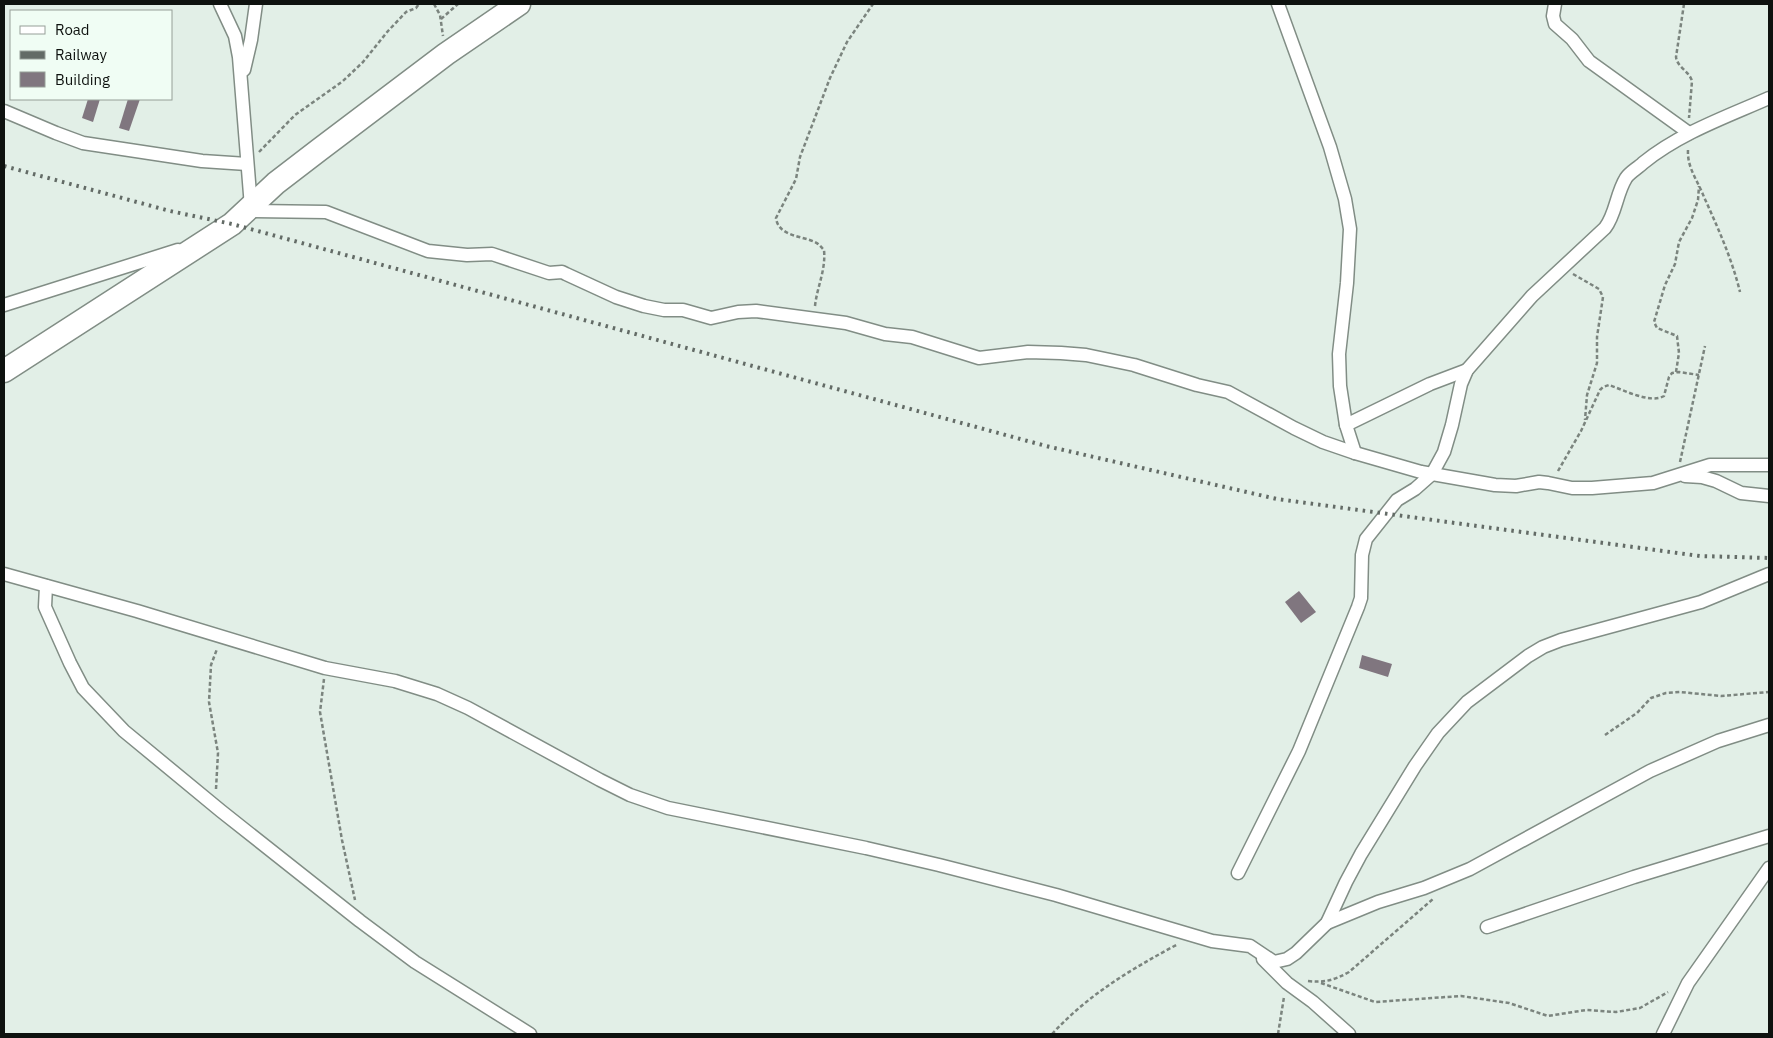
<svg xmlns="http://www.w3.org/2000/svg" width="1773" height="1038" viewBox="0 0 1773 1038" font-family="'IBM Plex Sans',sans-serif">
<rect width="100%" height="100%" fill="#e2efe7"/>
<g fill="#80767f">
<path d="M88,99H100L93,122L82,118Z"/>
<path d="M128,99H140L129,131L119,128Z"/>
<path d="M1299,591L1316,612L1301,623L1285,602Z"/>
<path d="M1362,655L1392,664L1388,677L1359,668Z"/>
</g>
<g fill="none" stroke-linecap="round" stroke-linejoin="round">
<g stroke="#818d85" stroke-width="15">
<g id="street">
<path d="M220,4L235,36L239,57L251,207"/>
<path d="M1278,4L1330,147L1345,199L1350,229L1347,283L1339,354L1340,386L1346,425L1355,453"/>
<path d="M1555,4L1553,16L1555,24L1572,39L1589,61L1689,133"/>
<path d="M244,70L251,40L256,4"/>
<path d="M4,111L56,133L83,143L202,161L247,164"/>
<path d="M247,211L326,212L428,251L467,255L492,254L549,273L562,272L566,274L616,297L644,306L664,310H683L711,318L738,312L756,311L846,323L885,334L912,337L979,358L1028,352L1061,353L1086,355L1134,365L1197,385L1228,392L1294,428L1323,442L1355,453L1421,472L1495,485L1516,486L1539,482L1548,483L1572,488H1592L1653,483L1710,465H1769"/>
<path d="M4,305L178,250"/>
<path d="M1346,425L1430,384L1467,370"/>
<path d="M1685,476L1702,477L1716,481L1741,493L1769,496"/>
<path d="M4,574L137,611L325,668L395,681L437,694L468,708L600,780L630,795L668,808L866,848L939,865L1056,895L1212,941L1250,946L1274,962L1287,959L1296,953L1327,923L1346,882L1361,854L1415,766L1438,733L1467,702L1528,656L1543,647L1561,640L1701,602L1769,574"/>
<path d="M46,586L45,607L70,663L83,688L124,731L221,811L360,921L415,962L530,1034"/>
<path d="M1238,873L1299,751L1358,607L1361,598L1362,555L1366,539L1397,500L1415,489L1432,474L1444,452L1452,425L1461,384L1467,370L1532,296L1605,228C1616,214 1616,194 1626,178C1630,172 1638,168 1643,163C1680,133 1726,117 1769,98"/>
<path d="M1327,923L1378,902L1424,888L1470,869L1650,771L1718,741L1769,725"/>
<path d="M1487,927L1634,877L1769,836"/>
<path d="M1263,959L1287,983L1313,1002L1349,1034"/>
<path d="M1663,1034L1688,983L1769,868"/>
</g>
</g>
<g stroke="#818d85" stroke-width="25">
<path id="highway" d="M4,371L232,224L276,183L319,150L446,54L519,4"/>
</g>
<g stroke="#7b847e" stroke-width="2.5" stroke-dasharray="4 2.5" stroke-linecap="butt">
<path d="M434,4L440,15L443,36"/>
<path d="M1684,4L1676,57C1677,67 1689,71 1692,81L1689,118"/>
<path d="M441,19L458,4"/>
<path d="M1688,150C1687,168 1698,181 1704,197C1718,228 1732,259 1740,292"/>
<path d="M259,152L295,115L343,81L363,62L388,31L406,12L416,8L419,4"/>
<path d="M1573,274L1599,289L1603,297L1597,337V363L1587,395L1585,420"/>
<path d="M815,306C817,287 826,270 824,250C821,247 819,244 815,242C802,236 778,236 776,218L796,179L800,157L830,78L847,42L873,4"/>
<path d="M1676,372L1679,353L1677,336L1657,328L1654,322L1665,285L1675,264L1679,242L1692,218L1698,200L1699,186"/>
<path d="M1680,462L1705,346"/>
<path d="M1558,471L1581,431L1600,390L1603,387L1609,385C1624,390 1650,404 1664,396L1669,377L1672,373L1679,372L1699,375"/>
<path d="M324,679L320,712L342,840L355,900"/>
<path d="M1605,735L1637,713L1651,698L1666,693L1680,692L1721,696L1769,692"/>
<path d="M216,789L218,753L209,702L211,665L217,649"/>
<path d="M1308,981C1324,983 1335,980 1349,972L1433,899"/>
<path d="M1321,983L1375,1002L1461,996L1509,1003L1548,1016L1586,1010L1616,1012L1640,1008L1668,992"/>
<path d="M1052,1034C1089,994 1130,970 1178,944"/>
<path d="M1278,1034L1284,997"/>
</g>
<use href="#street" stroke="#fff" stroke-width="12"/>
<use href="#highway" stroke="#fff" stroke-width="22"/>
<path stroke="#636b66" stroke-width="4" stroke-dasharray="2.5 5" stroke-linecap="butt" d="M4,166L170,211L232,224L1046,446L1277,499L1700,556L1769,558"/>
</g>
<rect width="1773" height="1038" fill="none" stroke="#0e120f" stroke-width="10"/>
<rect x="10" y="10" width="162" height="90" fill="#f0fdf4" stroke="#969f98"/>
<rect x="20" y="26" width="25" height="8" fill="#ffffff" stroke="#969f98"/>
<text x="55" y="35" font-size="15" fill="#0e120f">Road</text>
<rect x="20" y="51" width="25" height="8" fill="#636b66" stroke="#969f98"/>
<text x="55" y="60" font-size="15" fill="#0e120f">Railway</text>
<rect x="20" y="72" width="25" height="15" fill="#80767f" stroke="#969f98"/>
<text x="55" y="85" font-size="15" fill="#0e120f">Building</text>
</svg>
